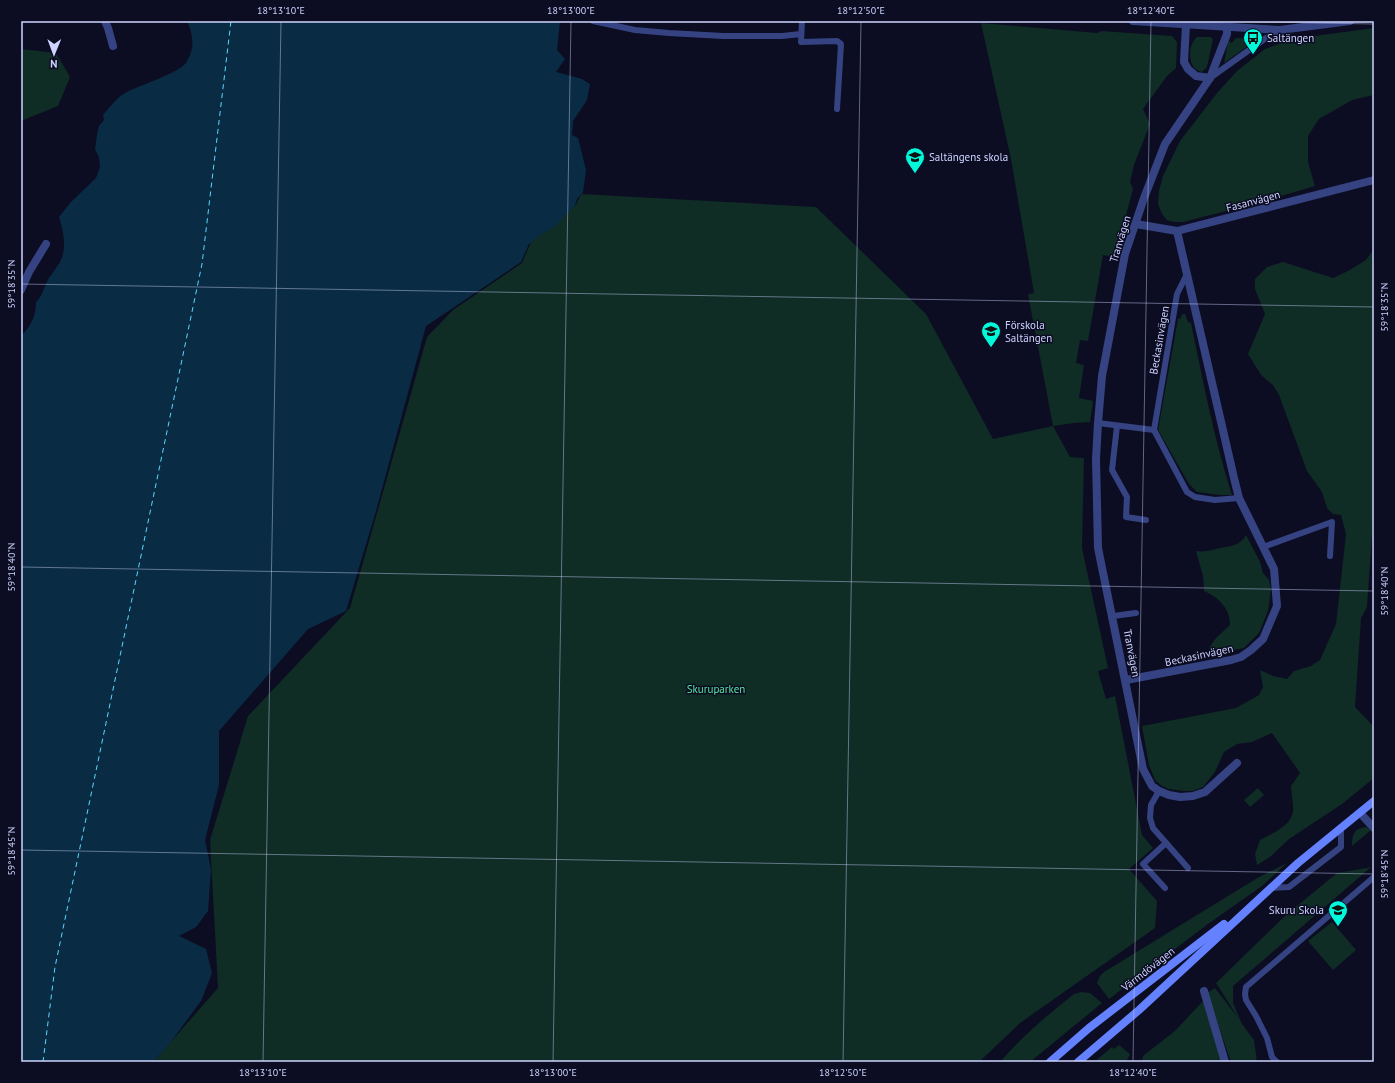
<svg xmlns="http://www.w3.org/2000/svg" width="1395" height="1083" viewBox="0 0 1395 1083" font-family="'PT Sans',sans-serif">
<rect width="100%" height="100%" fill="#0c0d22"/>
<g fill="#0f2c25">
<path d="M981,23L1097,33L1102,31L1172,36L1177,42L1176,68L1167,76L1143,109L1150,124L1134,165L1130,182L1133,189L1115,257L1103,255L1088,341L1080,340L1076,363L1084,365L1079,398L1093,401L1090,422L1074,423L1053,426L1070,457L1084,458L1082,548L1108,668L1098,671L1106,699L1115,696L1142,835L1153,848L1129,869L1157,901L1155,928L1020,1023L979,1062H153L218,988L210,840L248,716L350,608L427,337L453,310L522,263L531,242L576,205L581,194L816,207L926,314L993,439L1053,426L1028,294L1034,293L1011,159Z"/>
<path d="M1374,28V95L1352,100L1319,119L1308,136V162L1315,186L1254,204L1183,222H1174L1167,220L1162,214L1158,204L1159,191L1163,176L1180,141L1217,93L1237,71L1265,49L1292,39Z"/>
<path d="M1197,37H1210L1213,39L1207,67L1202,72C1187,70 1187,45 1197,37Z"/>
<path d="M1236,38L1258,39L1224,63L1228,41L1232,43Z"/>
<path d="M21,49L56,53L70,77L58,106L21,121Z"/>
<path d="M1374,249V505L1367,607L1361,618L1355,707L1374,727V778L1342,804L1289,839L1270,857L1257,865L1255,854L1260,840C1274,832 1295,825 1293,806C1293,799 1291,793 1291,786L1300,773L1272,733L1252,742L1237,744L1224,752L1215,772L1203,787L1193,791H1183L1169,789L1162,786L1155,780L1149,765L1142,726L1236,708L1259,695L1263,687L1260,670L1273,676L1287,679L1294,671L1311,666L1320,660L1336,624L1346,534L1341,515L1333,514L1327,508L1322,492L1307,471L1279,395L1273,385L1261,375L1248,354L1265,314L1255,289V279L1267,267L1283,262L1333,278L1348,271L1366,260Z"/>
<path d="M1182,314H1185L1188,322L1191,323C1203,381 1214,439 1232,495H1220L1197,492L1189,484L1158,430L1178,319L1181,318Z"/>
<path d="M1246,535L1260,562L1263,573L1269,580L1271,589L1268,611L1259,633L1244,648L1213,654L1209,648L1216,638L1230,625C1230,608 1218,597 1204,591L1203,576L1196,551C1204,552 1209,551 1216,549C1227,546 1240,547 1246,535Z"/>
<path d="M1258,788L1264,795L1250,807L1244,800Z"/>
<path d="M1367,827L1371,830L1352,846C1352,834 1354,828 1367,827Z"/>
<path d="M1287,863L1262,886L1208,924L1109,999L1097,983L1100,976L1104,972L1259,877Z"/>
<path d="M1373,867L1370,868L1233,986V1003L1242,1024L1254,1040L1257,1062H1231L1207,993L1215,988L1239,1019L1216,983L1286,915L1337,873Z"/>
<path d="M1332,922L1356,950L1333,970L1308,941Z"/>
<path d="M1081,992L1090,993L1102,1003L1030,1062H1000C1023,1036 1047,1015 1074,994Z"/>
<path d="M1203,1001L1221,1061L1142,1062L1143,1056L1176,1030Z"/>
<path d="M1119,1045L1130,1054L1126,1062H1094L1112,1047L1114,1049Z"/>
</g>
<path fill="#092c44" d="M187,21H560L557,50L565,59L556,72L582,79L590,84L587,100L573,121L572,135L578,138L586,170L583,192L577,199L575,206L565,215L556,226L543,233L529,244L521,262L426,326L376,511L346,611L308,629L219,731V785L205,840L211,869L208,911L196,927L179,936L206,949L212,973L201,1001L170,1043L153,1062H21V336C31,326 36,316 36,302C43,296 44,286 49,278C53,272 58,266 61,260C67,246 63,230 59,217L70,203L96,178L100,167L99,157L95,149L97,135L99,126L104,120L103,115C110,107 117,97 127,92C138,86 178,73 185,64C195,51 194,35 187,21Z"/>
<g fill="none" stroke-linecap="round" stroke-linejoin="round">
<path stroke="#5bd7ff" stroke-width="1" stroke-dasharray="5 4" stroke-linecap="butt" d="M43,1062L55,967L202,264L231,21"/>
<g stroke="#354383" stroke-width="6">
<path d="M593,21L635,30L669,33L723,36H782L801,34"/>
<path d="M802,21L801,42L837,41L841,44L837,109"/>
<path d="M1210,78L1266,38L1280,30"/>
<path d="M1187,274L1177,294L1154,430L1187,492L1195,497L1215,500L1239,498"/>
<path d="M1098,423L1154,430"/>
<path d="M1117,426L1112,470L1127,497L1126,517L1146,520"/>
<path d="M1263,547L1332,522L1330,556"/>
<path d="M1113,616L1136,613"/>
<path d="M1159,791L1151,805L1150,818L1153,828L1188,868"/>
<path d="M1165,888L1143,864L1166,843"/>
<path d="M1270,888L1289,887L1341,847V828"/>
<path d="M1277,1062L1272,1057L1267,1038L1256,1016L1246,1000L1245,994L1246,987L1374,877"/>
</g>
<g stroke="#354383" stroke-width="8">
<path d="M105,21L108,28L113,46"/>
<path d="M1133,21L1280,30L1350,21"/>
<path d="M1186,25L1184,62L1188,69L1196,76L1210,78"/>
<path d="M1227,27V34L1210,78L1165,144L1144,198L1125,254L1102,376L1098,423L1096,459L1098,548L1143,769L1152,786L1159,791L1169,795L1180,797L1193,796L1205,792L1237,763"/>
<path d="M1136,224L1177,231L1374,180"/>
<path d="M21,290L29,272L46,244"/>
<path d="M1126,680L1231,660L1241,657L1251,650L1263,639L1277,606L1274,569L1239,498L1234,478L1177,231"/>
<path d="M1360,813L1374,828"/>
<path d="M1204,991L1225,1062"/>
</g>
<g stroke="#6482ff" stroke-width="8">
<path d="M1050,1062L1089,1028L1224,924"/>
<path d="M1078,1062L1139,1010L1298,863L1374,801"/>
</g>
</g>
<path fill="none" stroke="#cdd3ff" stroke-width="1" stroke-opacity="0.45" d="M1210,21L1374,24M21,284L1374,307M21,567L1374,591M21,850L1374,874M263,1062L281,21M553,1062L571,21M843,1062L861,21M1133,1062L1151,21"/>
<defs>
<g id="bus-pin" transform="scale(1)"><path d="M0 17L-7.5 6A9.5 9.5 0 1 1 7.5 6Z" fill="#00f8db" stroke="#0c0d22"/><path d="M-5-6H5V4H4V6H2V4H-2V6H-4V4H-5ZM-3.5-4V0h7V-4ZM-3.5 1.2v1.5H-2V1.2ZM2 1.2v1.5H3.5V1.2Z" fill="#111"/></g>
<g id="school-pin" transform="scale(1)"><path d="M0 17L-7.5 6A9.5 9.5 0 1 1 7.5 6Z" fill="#00f8db" stroke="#0c0d22"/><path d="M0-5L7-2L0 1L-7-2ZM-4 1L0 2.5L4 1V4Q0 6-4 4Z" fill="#111"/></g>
</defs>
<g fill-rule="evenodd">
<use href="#bus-pin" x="1253" y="38"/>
<use href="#school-pin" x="915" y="157"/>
<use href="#school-pin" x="991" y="331"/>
<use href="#school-pin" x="1338" y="910"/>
</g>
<g text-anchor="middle" stroke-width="3" stroke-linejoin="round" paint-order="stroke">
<g font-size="11" fill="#cdd3ff" stroke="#0c0d22" text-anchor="start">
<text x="1267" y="42">Saltängen</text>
<text x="929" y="161">Saltängens skola</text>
<text x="1005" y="329">Förskola<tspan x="1005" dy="13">Saltängen</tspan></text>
<text x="1324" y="914" text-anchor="end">Skuru Skola</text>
</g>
<g font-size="11" fill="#cdd3ff" stroke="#0c0d22">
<text transform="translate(1253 201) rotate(-15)" y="4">Fasanvägen</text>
<text transform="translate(1120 239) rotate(-73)" y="4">Tranvägen</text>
<text transform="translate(1159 340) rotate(-80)" y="4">Beckasinvägen</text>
<text transform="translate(1132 653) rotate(79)" y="4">Tranvägen</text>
<text transform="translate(1199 655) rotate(-12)" y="4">Beckasinvägen</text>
<text transform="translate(1148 969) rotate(-38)" y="4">Värmdövägen</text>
</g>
<g font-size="11" fill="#55e4a1" stroke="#0c0d22">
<text x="716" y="693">Skuruparken</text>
</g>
</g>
<rect width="1395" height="1083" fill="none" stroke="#0c0d22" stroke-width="44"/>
<g transform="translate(54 54) rotate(181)" stroke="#0c0d22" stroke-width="3" paint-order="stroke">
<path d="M0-3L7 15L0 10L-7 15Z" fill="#cdd3ff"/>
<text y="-6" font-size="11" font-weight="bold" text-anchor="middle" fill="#cdd3ff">N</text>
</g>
<rect x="22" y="22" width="1351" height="1039" fill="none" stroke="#cdd3ff" stroke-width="1.5"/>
<g font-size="10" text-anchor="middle" fill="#cdd3ff">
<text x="281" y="14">18°13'10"E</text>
<text x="571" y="14">18°13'00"E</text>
<text x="861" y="14">18°12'50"E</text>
<text x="1151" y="14">18°12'40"E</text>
<text transform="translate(11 284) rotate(-90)" y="4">59°18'35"N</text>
<text transform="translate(1384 307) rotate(-90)" y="4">59°18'35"N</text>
<text transform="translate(11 567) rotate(-90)" y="4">59°18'40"N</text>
<text transform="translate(1384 591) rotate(-90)" y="4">59°18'40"N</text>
<text transform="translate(11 851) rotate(-90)" y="4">59°18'45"N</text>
<text transform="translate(1384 874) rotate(-90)" y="4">59°18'45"N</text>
<text x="263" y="1076">18°13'10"E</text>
<text x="553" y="1076">18°13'00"E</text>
<text x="843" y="1076">18°12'50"E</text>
<text x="1133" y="1076">18°12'40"E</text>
</g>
</svg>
